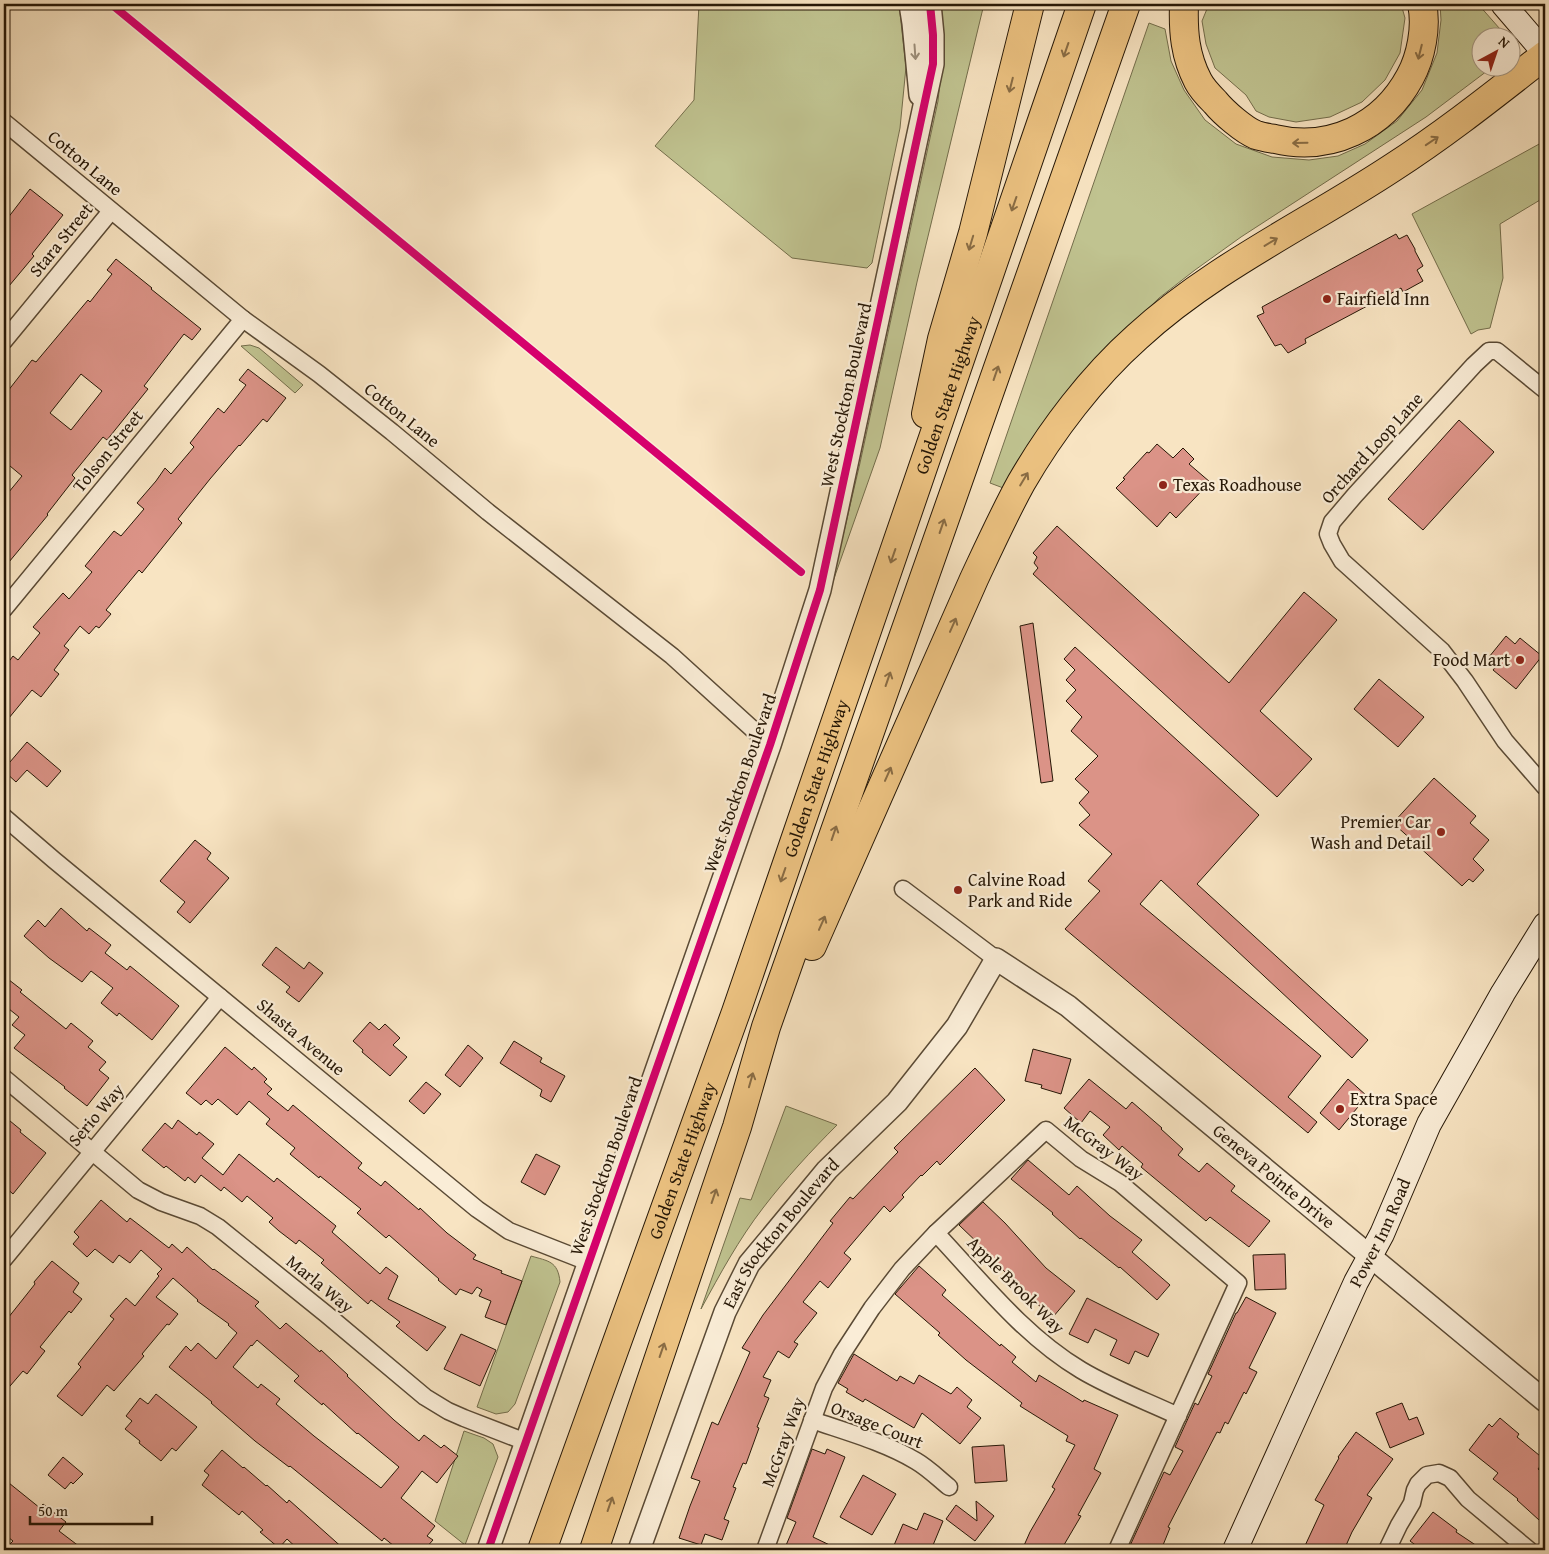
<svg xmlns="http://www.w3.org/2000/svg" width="1549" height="1554" viewBox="0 0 1549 1554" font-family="'Gentium Book Plus',serif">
<rect width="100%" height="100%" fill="#f8e4c2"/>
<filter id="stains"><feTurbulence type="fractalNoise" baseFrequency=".004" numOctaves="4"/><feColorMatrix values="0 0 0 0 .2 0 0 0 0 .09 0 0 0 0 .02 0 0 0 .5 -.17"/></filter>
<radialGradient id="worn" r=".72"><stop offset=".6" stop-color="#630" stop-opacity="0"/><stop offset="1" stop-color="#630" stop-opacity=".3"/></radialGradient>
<g fill="#c0c390" stroke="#736d4b">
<path d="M699,4H899L906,67L900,128L872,263L867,268L792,258L655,146L694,100Z"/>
<path d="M940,4H984L917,282L880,448L831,587L860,463L938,101L944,44Z"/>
<path d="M1209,4H1401L1405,18L1400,53L1385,80L1362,102L1330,117L1296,122L1269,117L1256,111L1246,95L1215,68L1206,44L1202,21Z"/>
<path d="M1440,4H1478L1507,37L1482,38V68H1491L1426,117L1241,237L1195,270L1159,298L1115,341L1006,489L990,483L1149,23L1165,29L1171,61L1184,90L1205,120L1236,144L1272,157L1309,160L1338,156L1365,144L1397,121L1422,90L1437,53L1441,20Z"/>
<path d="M1545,142V197L1500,224L1503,278L1490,328L1478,330L1471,334L1412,214L1541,143Z"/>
<path d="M250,345L259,348L303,385L295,393L241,346Z"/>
<path d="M786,1106L837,1125C811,1151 786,1178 763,1208C739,1239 720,1274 701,1309L740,1198L751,1200Z"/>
<path d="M531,1256C548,1261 558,1261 560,1282L515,1404L508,1412L496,1414L477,1407Z"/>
<path d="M464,1431L484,1438L493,1444L498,1457L465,1545L435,1521Z"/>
</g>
<g fill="#db9387" stroke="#261706" fill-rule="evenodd">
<path d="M30,189L63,215L32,254L34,256L4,292V223Z"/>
<path d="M1396,234L1399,239L1407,235L1415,249V251L1423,266L1417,270L1423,281L1403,292L1401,288L1305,339L1306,343L1288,353L1281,344L1275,346L1257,316L1264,313L1262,307Z"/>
<path d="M116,259L152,288L151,289L201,329L192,340L184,334L144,386L148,389L107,440L103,437L72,475L75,478L47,514L48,515L4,568V498L22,476L4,461V396L32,360L36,362L88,300L90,302L112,274L107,270ZM81,374L102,391L71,430L50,413Z"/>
<path d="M248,369L286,398L267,422L263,419L240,446L239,445L210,479L178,519L182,523L142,573L139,570L106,610L111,614L99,628L96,626L89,634L80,626L64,646L69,650L54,670L59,674L41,697L32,690L4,724V668L13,656L18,660L40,633L33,627L63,593L69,599L92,572L85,566L114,531L121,536L144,509L137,503L156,481L165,468L171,474L194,447L190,443L218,408L224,413L246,385L239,380Z"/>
<path d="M1459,420L1494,452L1423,530L1388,499Z"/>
<path d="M1157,444L1173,458L1183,448L1194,459L1189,464L1210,482L1176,518L1170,512L1157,527L1116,488L1125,479L1123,478L1147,452L1149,453Z"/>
<path d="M1057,526L1229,683L1304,592L1337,620L1260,711L1312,759L1277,797L1033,574L1038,568L1034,563L1037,557L1033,553Z"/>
<path d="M1033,623L1053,781L1041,783L1020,626Z"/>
<path d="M1506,636L1515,644L1520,638L1542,656L1516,689L1493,670L1498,664L1489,657Z"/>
<path d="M1075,647L1259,815L1197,884L1368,1040L1352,1058L1161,880L1140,904L1321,1056L1288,1097L1317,1122L1308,1133L1065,929L1100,891L1088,881L1112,854L1079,825L1090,815L1079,803L1089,792L1075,779L1098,756L1071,731L1082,717L1066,701L1076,690L1066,680L1075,670L1064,659Z"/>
<path d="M1379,679L1424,717L1398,747L1354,709Z"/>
<path d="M27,742L61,771L47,787L27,770L16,782L4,771V769Z"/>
<path d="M1434,778L1476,816L1470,823L1489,840L1473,859L1484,870L1473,882L1469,879L1462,886L1393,823Z"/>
<path d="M195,840L211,853L207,859L229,878L190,923L177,912L185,902L160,881Z"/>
<path d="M61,908L87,931L89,928L111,945L105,953L127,970L130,966L179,1006L152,1040L119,1013L117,1016L101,1003L113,988L91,971L82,982L49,958L24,936L38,920L45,927Z"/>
<path d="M276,947L304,969L309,962L323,973L299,1002L286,992L290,987L262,965Z"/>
<path d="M4,976L22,990L20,992L66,1029L71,1023L93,1041L88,1047L106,1062L99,1070L109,1078L87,1106L64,1088L65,1087L14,1048L25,1035L12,1025L19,1017L4,1005Z"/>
<path d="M370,1022L379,1030L385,1024L400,1038L393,1045L407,1057L390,1076L362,1052L363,1050L353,1041Z"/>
<path d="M514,1041L542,1058L540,1062L565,1076L551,1102L540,1096L542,1090L500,1063Z"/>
<path d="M468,1045L483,1058L460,1087L445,1075Z"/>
<path d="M225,1047L252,1070L254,1067L267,1079L264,1082L272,1089L267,1094L288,1111L293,1105L362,1163L358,1168L381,1186L385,1181L419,1210L420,1208L447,1233L476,1255L473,1259L502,1271L501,1273L522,1281L506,1325L485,1317L491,1301L479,1296L482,1290L477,1287L472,1294L460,1289L456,1295L438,1280L439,1279L389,1235L386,1238L357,1213L361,1209L320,1176L319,1178L290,1154L295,1148L266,1124L270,1119L249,1101L237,1115L218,1099L212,1105L206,1100L201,1105L186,1093Z"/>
<path d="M1033,1049L1071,1059L1061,1094L1041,1088L1042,1085L1025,1081Z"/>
<path d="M975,1068L1005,1100L940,1165L937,1161L922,1176L921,1175L902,1195L904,1197L890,1212L884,1206L844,1253L851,1259L828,1288L820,1281L803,1302L817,1313L794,1342L798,1344L789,1358L778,1351L763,1377L771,1380L764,1396L769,1398L757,1427L759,1428L746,1464L743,1463L733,1487L736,1488L724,1519L729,1521L722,1540L705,1534L701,1545L679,1538L690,1506L700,1481L691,1478L712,1422L718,1425L750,1352L742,1348L763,1315L833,1223L830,1221L850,1197L853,1199L898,1152L894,1148Z"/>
<path d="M1089,1079L1126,1109L1132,1102L1162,1128L1161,1129L1183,1149L1178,1155L1199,1172L1207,1163L1235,1186L1231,1191L1270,1221L1249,1247L1210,1217L1206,1221L1141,1167L1143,1164L1122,1146L1119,1150L1103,1135L1110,1127L1090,1111L1081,1123L1064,1108Z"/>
<path d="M1348,1079L1367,1096L1339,1130L1320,1113Z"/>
<path d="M426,1082L441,1094L424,1114L409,1101Z"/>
<path d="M4,1116L21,1130L20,1132L46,1153L13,1194L4,1186Z"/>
<path d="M178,1120L197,1135L199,1132L214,1144L202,1158L223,1175L239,1154L274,1182L277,1178L336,1226L332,1232L380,1274L386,1267L398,1276L388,1299L446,1327L427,1351L396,1326L400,1322L371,1300L368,1304L321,1263L324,1260L299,1240L296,1244L279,1231L269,1222L273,1218L247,1196L242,1202L224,1187L221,1191L201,1175L195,1183L188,1177L185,1181L166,1166L164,1168L142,1150L165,1123L172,1129Z"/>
<path d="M536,1154L560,1166L545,1195L521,1182Z"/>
<path d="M1028,1160L1069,1195L1077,1186L1110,1216L1142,1240L1132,1252L1170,1285L1157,1300L1120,1267L1119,1268L1081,1238L1080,1239L1052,1214L1053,1213L1011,1179Z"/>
<path d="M101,1200L127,1222L130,1218L169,1248L172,1244L182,1253L187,1247L213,1270L214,1269L259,1302L255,1306L280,1329L286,1323L320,1352L321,1350L348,1375L347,1376L394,1420L419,1441L424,1435L441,1448L444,1445L458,1456L437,1483L422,1471L401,1498L435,1526L427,1536L433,1540L424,1550H399L384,1538L382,1541L290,1466L289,1467L255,1441L211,1403L212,1402L169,1367L186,1346L191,1351L198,1343L216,1359L237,1333L228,1325L229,1324L197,1301L198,1300L173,1278L156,1297L178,1314L169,1325L167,1324L142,1354L144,1356L114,1391L107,1385L82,1416L57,1396L81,1367L78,1364L114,1319L110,1316L126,1298L135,1306L159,1276L157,1274L162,1269L141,1250L130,1263L119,1255L113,1263L95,1249L87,1257L73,1244L79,1237L74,1232ZM257,1340L299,1376L294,1381L322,1405L323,1403L357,1434L358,1433L399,1467L381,1488L314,1436L276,1404L280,1399L261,1384L258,1388L233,1367L251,1345L252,1346Z"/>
<path d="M983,1202L1005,1223L1046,1268L1075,1291L1053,1317L1025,1294L982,1247L959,1225Z"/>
<path d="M1285,1254L1286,1289L1255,1290L1253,1255Z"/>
<path d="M52,1261L79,1283L73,1292L82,1299L71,1313L69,1311L40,1347L45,1351L27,1374L23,1371L4,1393V1323L35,1284L34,1282Z"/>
<path d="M919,1266L946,1290L942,1295L1000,1346L1001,1344L1016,1357L1012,1362L1036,1382L1039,1375L1083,1402L1084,1400L1118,1415L1094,1469L1101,1473L1078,1515L1081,1516L1061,1550H1022L1030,1532L1055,1489L1052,1487L1075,1445L1066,1441L1068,1436L1020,1406L1022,1403L966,1360L938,1335L940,1333L895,1294Z"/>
<path d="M1246,1297L1276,1313L1249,1368L1257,1372L1246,1394L1244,1392L1228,1424L1225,1422L1220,1433L1217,1432L1168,1527L1170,1528L1161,1550H1128L1164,1472L1170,1475L1183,1451L1175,1447L1195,1403L1198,1405L1212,1376L1208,1374L1236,1313H1237Z"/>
<path d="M1087,1298L1159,1334L1148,1357L1135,1351L1129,1364L1110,1355L1117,1340L1095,1329L1088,1343L1069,1334Z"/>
<path d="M461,1334L496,1350L480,1386L444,1369Z"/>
<path d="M854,1354L897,1381L900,1376L914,1384L919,1375L951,1394L957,1387L972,1400L967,1407L981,1418L960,1444L922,1413L914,1428L865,1399L863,1402L846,1392L848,1389L838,1383Z"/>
<path d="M156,1394L197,1427L176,1451L172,1448L161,1461L139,1443L140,1441L125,1429L132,1421L126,1416L140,1398L148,1404Z"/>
<path d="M1402,1403L1409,1420L1417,1417L1424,1434L1390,1448L1376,1413Z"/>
<path d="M1500,1418L1519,1434L1517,1437L1545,1460L1538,1469L1545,1476V1513L1539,1520L1517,1500L1518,1499L1493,1479L1498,1473L1469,1450L1489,1424L1492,1427Z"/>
<path d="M1356,1432L1393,1459L1367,1495L1372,1498L1352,1532L1344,1550H1303L1324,1505L1315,1500L1339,1458L1338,1457Z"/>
<path d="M1004,1445L1007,1481L975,1483L972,1447Z"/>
<path d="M812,1449L825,1454L827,1449L845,1457L813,1537L840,1550H784L796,1522L787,1518Z"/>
<path d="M222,1450L243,1468L244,1467L266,1486L267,1485L287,1503L289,1500L345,1550H299L287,1539L279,1548L260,1532L263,1530L242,1511L239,1515L202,1485L209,1475L204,1471Z"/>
<path d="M63,1457L83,1474L73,1484L71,1482L65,1489L48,1475Z"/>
<path d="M863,1475L896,1494L872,1535L840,1517Z"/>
<path d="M4,1479L40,1508L43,1504L66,1522L59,1531L84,1550H18L10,1544L13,1541L4,1534Z"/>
<path d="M976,1501L994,1516L975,1541L946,1519L956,1505L977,1521Z"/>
<path d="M1433,1512L1457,1530L1456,1532L1483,1550H1422L1410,1541Z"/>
<path d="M924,1513L943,1521L931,1550H892L903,1524L917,1530Z"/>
</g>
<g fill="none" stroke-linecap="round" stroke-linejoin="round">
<g stroke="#5a4a35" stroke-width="19">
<g id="minor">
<path d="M4,122L243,319L319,374L392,432L488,512L672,656L770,745"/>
<path d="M4,341L111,211"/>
<path d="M1545,390L1497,351H1489L1474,365L1355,495L1332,522L1328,534L1332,544L1342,561L1442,651L1465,681L1505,741L1545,787"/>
<path d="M4,609L243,319"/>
<path d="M4,817L54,860L477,1209L509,1231L588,1262"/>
<path d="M903,889L996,959"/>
<path d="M4,1078L138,1190L161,1202L200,1216L218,1227L326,1314L425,1397L448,1411L464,1418L526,1442"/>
<path d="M936,1233C981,1281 1024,1336 1081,1370C1111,1388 1146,1401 1178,1416"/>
<path d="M4,1259L220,997"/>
<path d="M812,1420C847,1432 884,1442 916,1461C928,1468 938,1478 949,1487"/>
<path d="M765,1550L824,1388L842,1354L872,1308L902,1269L936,1233L1046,1130L1081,1159L1120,1183L1238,1283L1117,1550"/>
<path d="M1387,1550L1399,1525L1412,1503L1415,1490L1418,1484L1427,1475L1439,1473L1450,1478L1468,1499L1529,1550"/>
</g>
</g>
<g stroke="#5a4a35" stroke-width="24">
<g id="tertiary">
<path d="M910,4L913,23L920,95"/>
<path d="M488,1550L770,745L820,590L933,64V35L930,4"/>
<path id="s1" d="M639,1550L725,1312L749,1264L827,1170L897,1102L957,1026L996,959L1068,1006L1545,1401"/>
</g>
</g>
<g stroke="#261706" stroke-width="26">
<g id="secondary">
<path d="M1503,4L1545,53"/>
<path id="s2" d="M1235,1550L1356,1282L1382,1234L1429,1124L1503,993L1545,925"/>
</g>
</g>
<g stroke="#261706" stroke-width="30">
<g id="motorway">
<path d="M1184,4C1183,32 1185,56 1198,81C1202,89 1209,96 1215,102C1224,113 1244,130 1256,135C1262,137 1269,138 1275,139C1330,152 1383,127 1410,77C1421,57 1427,27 1422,4"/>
<path d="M926,414L942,339L973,233L1030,4"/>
<path d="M812,946L974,579C989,547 1004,514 1021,483C1051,431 1092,377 1137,337C1212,268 1307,224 1392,168C1445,134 1495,94 1545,55"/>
<path id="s3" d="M542,1550L736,1012L1082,4"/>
<path d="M594,1550L737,1127L766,1027L1126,4"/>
</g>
</g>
<use href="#minor" stroke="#faedd7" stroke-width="16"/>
<use href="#tertiary" stroke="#faedd7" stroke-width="21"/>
<use href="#secondary" stroke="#faedd7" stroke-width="24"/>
<use href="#motorway" stroke="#ecc281" stroke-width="28"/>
<g stroke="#faedd7" stroke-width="11">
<g id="cycleway">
<path d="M111,4L801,572"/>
<path d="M488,1550L770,745L820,590L933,64V35L930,4"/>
</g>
</g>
<use href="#cycleway" stroke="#d6006c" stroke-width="8"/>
</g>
<defs><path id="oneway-shaft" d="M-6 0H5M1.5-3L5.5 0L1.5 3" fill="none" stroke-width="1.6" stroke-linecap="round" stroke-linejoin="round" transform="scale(1.25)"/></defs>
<g stroke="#896c44">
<use href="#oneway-shaft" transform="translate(1066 50) rotate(109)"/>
<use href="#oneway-shaft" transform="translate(1420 52) rotate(104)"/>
<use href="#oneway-shaft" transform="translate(1011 85) rotate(104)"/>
<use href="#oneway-shaft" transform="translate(1432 141) rotate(-34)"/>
<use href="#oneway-shaft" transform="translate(1300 143) rotate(179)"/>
<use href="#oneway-shaft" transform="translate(1014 204) rotate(109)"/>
<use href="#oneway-shaft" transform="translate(1271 242) rotate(-31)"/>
<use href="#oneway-shaft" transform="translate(971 243) rotate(107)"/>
<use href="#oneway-shaft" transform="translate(996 373) rotate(-71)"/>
<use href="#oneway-shaft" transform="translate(1024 479) rotate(-59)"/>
<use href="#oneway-shaft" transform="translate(942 526) rotate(-71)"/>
<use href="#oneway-shaft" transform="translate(893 556) rotate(109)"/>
<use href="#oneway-shaft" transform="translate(953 625) rotate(-66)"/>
<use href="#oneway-shaft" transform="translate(888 679) rotate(-71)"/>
<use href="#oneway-shaft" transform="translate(888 774) rotate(-66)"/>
<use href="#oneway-shaft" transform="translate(834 833) rotate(-71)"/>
<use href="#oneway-shaft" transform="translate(783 875) rotate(109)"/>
<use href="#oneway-shaft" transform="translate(822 923) rotate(-66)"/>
<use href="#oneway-shaft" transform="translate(751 1080) rotate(-74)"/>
<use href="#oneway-shaft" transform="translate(714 1196) rotate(-71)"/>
<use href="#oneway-shaft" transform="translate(662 1350) rotate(-71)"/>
<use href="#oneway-shaft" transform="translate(610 1504) rotate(-71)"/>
</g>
<use stroke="#9b8d79" href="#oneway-shaft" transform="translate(915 52) rotate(86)"/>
<g fill="#8f2418" stroke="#faedd7" stroke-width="2">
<circle cx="1327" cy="299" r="5"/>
<circle cx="1163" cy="485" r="5"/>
<circle cx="1520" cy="660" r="5"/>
<circle cx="1441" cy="832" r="5"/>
<circle cx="958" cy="890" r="5"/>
<circle cx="1340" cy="1109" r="5"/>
</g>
<g text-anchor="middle" stroke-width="4.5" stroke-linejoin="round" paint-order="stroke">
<g font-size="18" fill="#261706" stroke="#faedd7">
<text transform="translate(85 163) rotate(40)" y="6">Cotton Lane</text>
<text transform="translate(61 240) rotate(-51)" y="6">Stara Street</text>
<text transform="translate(846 395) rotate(-78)" y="6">West Stockton Boulevard</text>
<text dy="6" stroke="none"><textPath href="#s3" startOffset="1224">Golden State Highway</textPath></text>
<text transform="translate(402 415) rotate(39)" y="6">Cotton Lane</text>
<text transform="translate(1372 448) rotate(-48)" y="6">Orchard Loop Lane</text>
<text transform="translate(108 451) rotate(-51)" y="6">Tolson Street</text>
<text dy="6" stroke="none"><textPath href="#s3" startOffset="819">Golden State Highway</textPath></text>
<text transform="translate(740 783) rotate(-71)" y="6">West Stockton Boulevard</text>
<text transform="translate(301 1037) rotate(40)" y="6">Shasta Avenue</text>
<text transform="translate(96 1115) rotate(-50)" y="6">Serio Way</text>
<text transform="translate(1104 1148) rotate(37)" y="6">McGray Way</text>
<text dy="6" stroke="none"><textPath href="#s3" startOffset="414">Golden State Highway</textPath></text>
<text transform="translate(606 1166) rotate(-71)" y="6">West Stockton Boulevard</text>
<text dy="6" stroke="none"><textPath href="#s1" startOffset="1054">Geneva Pointe Drive</textPath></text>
<text dy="6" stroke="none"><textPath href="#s2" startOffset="349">Power Inn Road</textPath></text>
<text dy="6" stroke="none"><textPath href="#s1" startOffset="350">East Stockton Boulevard</textPath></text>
<text transform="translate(320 1284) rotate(39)" y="6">Marla Way</text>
<text transform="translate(1016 1285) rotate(45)" y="6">Apple Brook Way</text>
<text transform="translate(877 1425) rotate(22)" y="6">Orsage Court</text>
<text transform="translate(783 1442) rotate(-70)" y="6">McGray Way</text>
</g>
<g font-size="18" fill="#261706" stroke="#faedd7" text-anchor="start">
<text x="1337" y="305">Fairfield Inn</text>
<text x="1173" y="491">Texas Roadhouse</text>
<text x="1510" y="666" text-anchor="end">Food Mart</text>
<text x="1431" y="828" text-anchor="end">Premier Car<tspan x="1431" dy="21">Wash and Detail</tspan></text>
<text x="968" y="886">Calvine Road<tspan x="968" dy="21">Park and Ride</tspan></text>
<text x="1350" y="1105">Extra Space<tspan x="1350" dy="21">Storage</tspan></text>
</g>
</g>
<rect width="1549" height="1554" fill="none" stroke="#f8e4c2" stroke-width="20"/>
<rect x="5" y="5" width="1539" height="1544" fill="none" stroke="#261706" stroke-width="2.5"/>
<rect x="10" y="10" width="1529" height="1534" fill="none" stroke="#261706"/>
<g transform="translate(1496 52) rotate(40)"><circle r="24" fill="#faedd7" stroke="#a59783"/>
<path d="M0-4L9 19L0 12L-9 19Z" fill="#8f2418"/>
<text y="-8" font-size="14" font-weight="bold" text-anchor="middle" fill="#261706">N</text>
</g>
<path d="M30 1516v8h122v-8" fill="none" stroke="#261706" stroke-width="2.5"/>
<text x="38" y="1516" font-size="15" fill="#261706" stroke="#faedd7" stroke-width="4" paint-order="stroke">50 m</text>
<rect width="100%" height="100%" filter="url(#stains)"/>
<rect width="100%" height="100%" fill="url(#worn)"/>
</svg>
